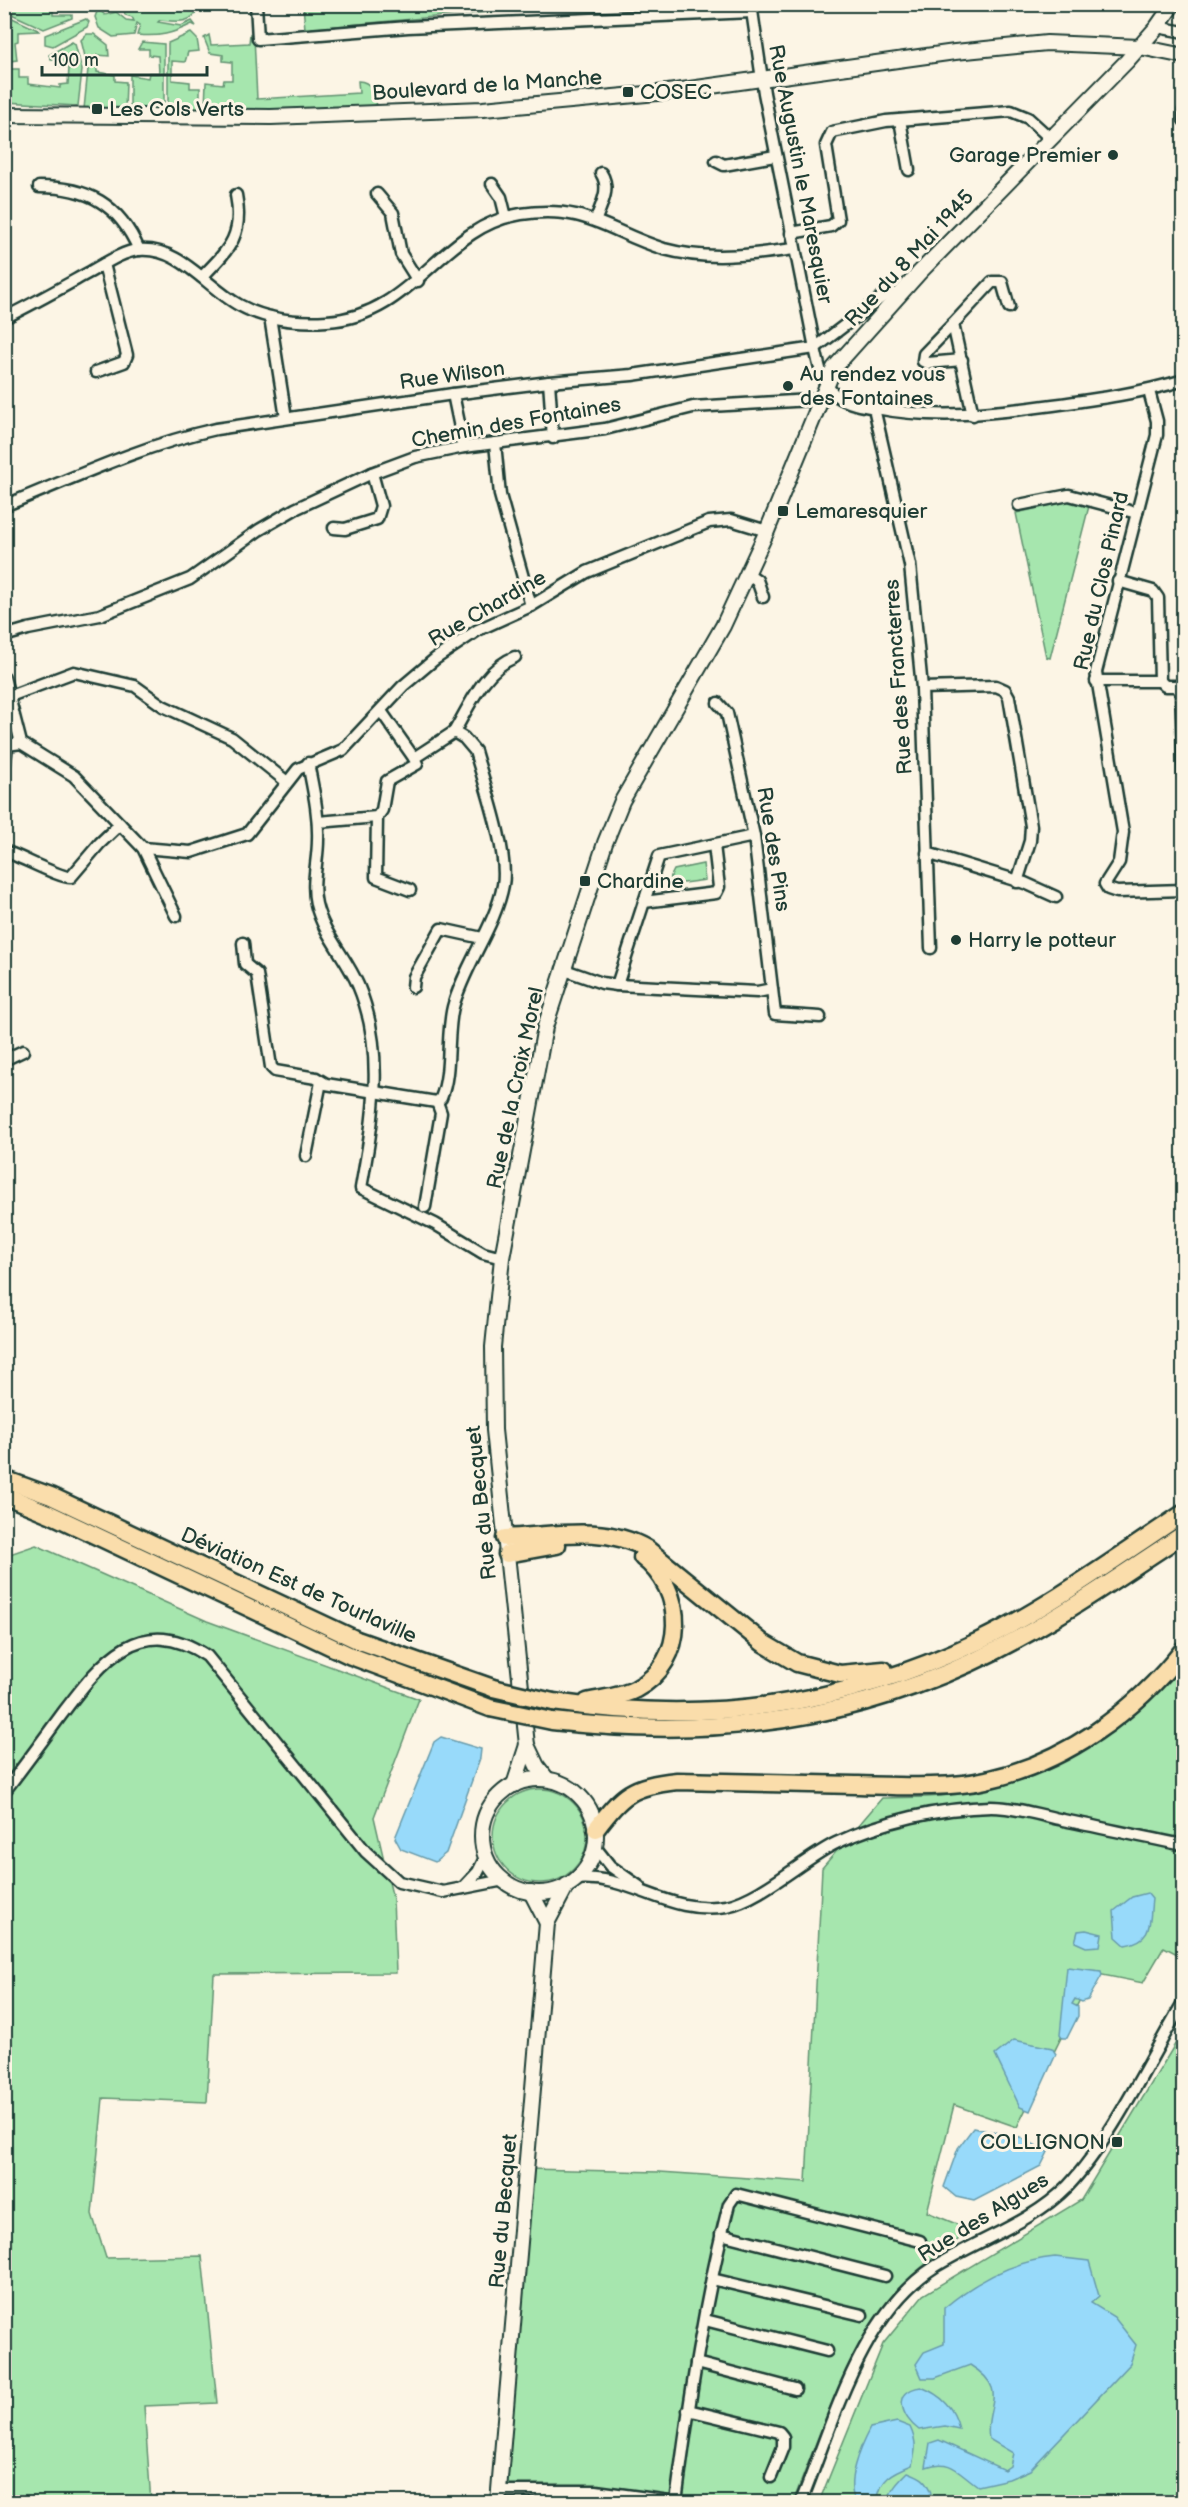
<svg xmlns="http://www.w3.org/2000/svg" width="1188" height="2507" viewBox="0 0 1188 2507" font-family="'Balsamiq Sans',sans-serif">
<rect width="100%" height="100%" fill="#fcf5e5"/>
<filter id="ink" filterUnits="userSpaceOnUse"><feTurbulence type="fractalNoise" baseFrequency=".0167" numOctaves="2"/><feDisplacementMap in="SourceGraphic" scale="12" xChannelSelector="R" yChannelSelector="G"/><feConvolveMatrix kernelMatrix="1 2 1 2 8 2 1 2 1" color-interpolation-filters="sRGB"/></filter>
<g filter="url(#ink)">
<g fill="#a6e6ae" stroke="#629271" stroke-width="1.5">
<path d="M7,5H50L53,6V15H72V18L44,29L5,11Z"/>
<path d="M128,5H199C194,25 177,22 160,20L158,22L181,26L192,21L196,26L192,24C172,34 160,37 137,35L140,25L137,23L134,35L113,37L99,28L95,17L98,9L105,15L116,12L126,20L134,21L132,17L125,15L124,9Z"/>
<path d="M303,5V4L562,5L305,29Z"/>
<path d="M6,15L40,31L18,32V41L15,42L17,60L10,61V69H19V78H28V84L60,88V85L68,84L69,67L61,66L60,59H51L49,55L72,42L75,44L82,70L78,106L5,102Z"/>
<path d="M86,19L89,22L87,27L53,46L45,44V35Z"/>
<path d="M191,33L197,39L199,51L188,52L185,62L172,61V80L190,82V88H200V109L168,110V43Z"/>
<path d="M87,34H94L108,45L109,56L97,55V72L115,75V81L126,82L125,111L103,110V106L84,109L88,69L81,40Z"/>
<path d="M250,34L254,36L257,99L359,93L358,81C372,81 375,94 377,106L266,110L205,108L206,82L223,84L224,80H232V62L223,61V55L210,53L204,38L209,35L211,45L249,43Z"/>
<path d="M142,42L164,44V110H130V75L148,78L149,73H159L158,56L149,55V49H138Z"/>
<path d="M1070,501L1089,506L1050,658L1046,657L1016,513Z"/>
<path d="M703,864L705,880L669,885L668,882L674,870Z"/>
<path d="M36,1545L207,1621L419,1699L374,1817L393,1899L396,1973L214,1974L207,2102L103,2098L92,2214L106,2258L202,2256L217,2403L144,2406L151,2502H5L4,1556Z"/>
<path d="M1183,1663V1957L1164,1947L1143,1983L1093,1973L1017,2127L954,2105L927,2212L971,2230C948,2248 922,2264 902,2285C849,2338 821,2434 793,2502H613L617,2494L500,2491L527,2169L660,2172L806,2182L822,1868L882,1798C901,1797 922,1798 941,1796C1035,1784 1126,1739 1183,1663Z"/>
<circle cx="540" cy="1836" r="47"/>
<path d="M1183,2031V2487L1166,2502H819L883,2344L923,2295L1081,2200Z"/>
</g>
<g fill="#98dafa" stroke="#689bab" stroke-width="1.5">
<path d="M441,1737L481,1749L480,1758L446,1853L435,1862L401,1849L395,1838L434,1742Z"/>
<path d="M1147,1893L1152,1899C1149,1923 1154,1940 1125,1945L1116,1937L1114,1911L1132,1897Z"/>
<path d="M1086,1930L1102,1934L1100,1946L1086,1947L1075,1942L1078,1931Z"/>
<path d="M1067,1967L1101,1971L1102,1975L1088,2000L1082,2002L1075,1999L1072,2004L1078,2007V2016L1067,2038H1062L1060,2035Z"/>
<path d="M1014,2040L1052,2048L1056,2054L1030,2111L1020,2107L995,2055Z"/>
<path d="M973,2128L1020,2137L1048,2152L1041,2166L974,2201L956,2197L944,2187L958,2148Z"/>
<path d="M1055,2257L1089,2261L1099,2296L1091,2303L1114,2317L1136,2345L1130,2364L1030,2470L1009,2479L978,2486C958,2472 951,2458 926,2467L930,2443L939,2440L1004,2470L1010,2466L1013,2453L989,2439C983,2407 1012,2391 970,2365L935,2378H922L916,2364L924,2352L944,2344V2308C975,2282 1013,2261 1055,2257Z"/>
<path d="M921,2387C941,2395 954,2407 959,2429L945,2426L919,2430C901,2417 892,2391 921,2387Z"/>
<path d="M897,2422L910,2427C917,2442 916,2450 912,2465C894,2472 879,2479 878,2500L856,2502C844,2483 860,2447 870,2428Z"/>
<path d="M908,2472C921,2477 926,2479 931,2493L925,2502H888C889,2491 900,2480 908,2472Z"/>
</g>
<g fill="none" stroke-linecap="round" stroke-linejoin="round">
<g stroke="#1f3d34" stroke-width="15">
<g id="minor">
<path d="M256,4L258,39L408,27L752,12"/>
<path d="M751,4L764,93L815,348C819,365 822,386 837,396C849,404 863,406 876,408C936,420 994,413 1053,405C1098,399 1141,393 1184,380"/>
<path d="M1157,27L1184,32"/>
<path d="M1184,110V120"/>
<path d="M900,120L909,170"/>
<path d="M716,161L724,165L775,156"/>
<path d="M492,184L501,197L506,217"/>
<path d="M39,187C88,187 119,204 139,250"/>
<path d="M377,194L393,213L401,254L418,281"/>
<path d="M596,219C602,203 611,188 601,173"/>
<path d="M791,233L831,226L838,220L826,145L832,132L886,121L1011,111L1028,118L1051,139"/>
<path d="M202,277C229,249 244,236 236,195"/>
<path d="M270,317L286,418"/>
<path d="M4,318C33,304 61,288 88,273C103,265 121,252 138,250C180,246 206,287 239,305C266,320 297,323 327,321C415,316 440,227 521,214C587,204 608,232 664,249C708,261 750,255 794,249"/>
<path d="M953,324L924,354L923,361L928,363L962,360"/>
<path d="M96,372L124,362L127,355L104,264"/>
<path d="M549,382L553,438"/>
<path d="M1149,391L1157,421V435L1096,672L1123,832L1119,862L1105,884L1108,889L1117,892L1184,890"/>
<path d="M453,394L464,447"/>
<path d="M874,408L910,565L922,688L931,948"/>
<path d="M973,415L953,324L992,282H1002L1009,307"/>
<path d="M495,443L500,495L531,606"/>
<path d="M1019,505L1069,495L1137,513"/>
<path d="M4,506C73,478 143,445 216,429L453,394L549,382L632,375L815,348L890,291L897,297"/>
<path d="M334,528L345,529L377,519L381,506L372,473"/>
<path d="M748,574L757,580L763,597"/>
<path d="M1118,581L1153,591L1158,598L1160,681L1165,686H1176L1181,692L1184,779"/>
<path d="M4,636L28,629L100,615L190,579L259,530L295,509L372,473L415,457L464,447L605,429L693,407L811,400L819,404"/>
<path d="M4,677L21,743L74,776L143,848L176,916"/>
<path d="M1096,681H1160"/>
<path d="M922,688L996,686L1005,690L1009,697L1031,826L1030,841L1017,882"/>
<path d="M10,696L74,672L135,686L163,706L232,738L287,782"/>
<path d="M381,711L414,758"/>
<path d="M454,732C470,705 484,669 515,657"/>
<path d="M308,763C313,789 319,814 318,840C318,861 311,883 316,904C323,934 346,957 358,985C386,1051 373,1121 361,1188L435,1224L483,1253L502,1258"/>
<path d="M4,770L7,745L21,743"/>
<path d="M377,817L376,877L410,890"/>
<path d="M143,848L191,852L247,834L298,769L343,750L403,686L435,659L478,630L531,606L587,572L709,522L731,520L767,531"/>
<path d="M4,851C20,856 60,878 71,877L100,843L120,824"/>
<path d="M927,853L1025,883L1056,897"/>
<path d="M644,902L716,893L719,887L714,845"/>
<path d="M243,943L245,964L257,974L271,1067L275,1071L316,1078L326,1084L430,1101L437,1102L441,1098C452,1072 446,1035 453,1007C464,966 496,925 503,885C509,853 484,783 475,751L464,738L454,732L414,758L417,764L387,781L382,810L377,817L318,822"/>
<path d="M562,969L602,983L617,985L757,992L772,989L754,836L727,713L718,703"/>
<path d="M617,985L659,856L754,836"/>
<path d="M413,987L414,977L441,929L482,938"/>
<path d="M772,989L775,1014L820,1017"/>
<path d="M4,1060L23,1051"/>
<path d="M306,1156L321,1082"/>
<path d="M425,1207L441,1113L437,1102"/>
<path d="M4,1792C24,1766 43,1740 62,1714C100,1664 139,1610 207,1656L366,1852L399,1882L443,1892L504,1880"/>
<path d="M595,1847L610,1866L640,1887"/>
<path d="M576,1879C633,1874 667,1916 726,1906C761,1899 803,1859 836,1843C883,1821 939,1808 991,1807C1015,1807 1040,1815 1063,1820C1103,1828 1143,1837 1184,1845"/>
<path d="M463,1888L478,1872L486,1856"/>
<path d="M721,2234L885,2276"/>
<path d="M712,2279L862,2315"/>
<path d="M705,2320L827,2351"/>
<path d="M696,2363L795,2389"/>
<path d="M688,2410L779,2432L783,2437V2447L771,2477"/>
<path d="M500,2491H596L677,2502"/>
<path d="M676,2502C689,2402 704,2302 729,2204L736,2194L920,2241"/>
<path d="M801,2502C833,2424 860,2314 936,2266C979,2239 1032,2223 1068,2186C1112,2139 1150,2058 1184,2001"/>
</g>
</g>
<g stroke="#1f3d34" stroke-width="18">
<g id="secondary">
<path d="M4,115L271,117L483,109L668,92L955,52L1047,43L1140,47L1184,56"/>
<path d="M547,1779L537,1766L527,1745L494,1430L493,1347L502,1258L545,1027L605,843L622,801L723,626L767,531L834,368L919,273L1127,61L1157,27L1173,4"/>
<circle cx="539" cy="1836" r="57"/>
<path d="M514,1785L527,1745"/>
<path d="M531,1892L547,1923"/>
<path d="M498,2502L547,1923L567,1885"/>
</g>
</g>
<g stroke="#1f3d34" stroke-width="21">
<g id="trunk">
<path d="M4,1479L51,1496L357,1640L493,1688"/>
<path d="M4,1495L50,1514L351,1656L490,1708"/>
<path d="M505,1538C553,1536 604,1524 647,1549L763,1643L797,1663L840,1674L884,1670"/>
<path d="M507,1554L557,1545"/>
<path d="M553,1702C705,1724 839,1708 979,1641C1051,1606 1117,1557 1184,1513"/>
<path d="M587,1702C603,1698 622,1697 636,1689C688,1661 686,1590 642,1557"/>
<path d="M552,1721C737,1742 894,1716 1054,1618C1098,1592 1140,1562 1184,1534"/>
<path d="M596,1829C623,1794 631,1786 677,1781C737,1782 798,1784 859,1785C897,1786 949,1789 986,1780C1065,1763 1135,1712 1184,1649"/>
</g>
</g>
<use href="#minor" stroke="#fcf5e5" stroke-width="10"/>
<use href="#secondary" stroke="#fcf5e5" stroke-width="14"/>
<use href="#trunk" stroke="#faddab" stroke-width="16"/>
<g stroke="#1f3d34" stroke-width="21" stroke-linecap="butt">
<g id="trunk-bridge">
<path d="M493,1688L553,1702"/>
<path d="M490,1708L552,1721"/>
</g>
</g>
<use href="#trunk-bridge" stroke="#faddab" stroke-width="16"/>
</g>
</g>
<g fill="#1f3d34" stroke="#fcf5e5" stroke-width="2">
<rect x="622" y="86" width="12" height="12" rx="3"/>
<rect x="91" y="103" width="12" height="12" rx="3"/>
<circle cx="1113" cy="155" r="6"/>
<circle cx="788" cy="386" r="6"/>
<rect x="777" y="505" width="12" height="12" rx="3"/>
<rect x="579" y="875" width="12" height="12" rx="3"/>
<circle cx="956" cy="940" r="6"/>
<rect x="1111" y="2136" width="12" height="12" rx="3"/>
</g>
<g text-anchor="middle" stroke-width="6" stroke-linejoin="round" paint-order="stroke">
<g font-size="21" fill="#1f3d34" stroke="#fcf5e5">
<text transform="translate(487 85) rotate(-4)" y="7">Boulevard de la Manche</text>
<text transform="translate(801 174) rotate(79)" y="7">Rue Augustin le Maresquier</text>
<text transform="translate(909 258) rotate(-47)" y="7">Rue du 8 Mai 1945</text>
<text transform="translate(452 375) rotate(-8)" y="7">Rue Wilson</text>
<text transform="translate(516 422) rotate(-10)" y="7">Chemin des Fontaines</text>
<text transform="translate(1101 581) rotate(-77)" y="7">Rue du Clos Pinard</text>
<text transform="translate(487 608) rotate(-30)" y="7">Rue Chardine</text>
<text transform="translate(898 677) rotate(-94)" y="7">Rue des Francterres</text>
<text transform="translate(774 849) rotate(81)" y="7">Rue des Pins</text>
<text transform="translate(515 1088) rotate(-78)" y="7">Rue de la Croix Morel</text>
<text transform="translate(481 1503) rotate(-96)" y="7">Rue du Becquet</text>
<text transform="translate(299 1585) rotate(24)" y="7">Déviation Est de Tourlaville</text>
<text transform="translate(503 2211) rotate(-85)" y="7">Rue du Becquet</text>
<text transform="translate(983 2217) rotate(-32)" y="7">Rue des Algues</text>
</g>
<g font-size="21" fill="#1f3d34" stroke="#fcf5e5" text-anchor="start">
<text x="640" y="99">COSEC</text>
<text x="109" y="116">Les Cols Verts</text>
<text x="1101" y="162" text-anchor="end">Garage Premier</text>
<text x="800" y="381">Au rendez vous<tspan x="800" dy="24">des Fontaines</tspan></text>
<text x="795" y="518">Lemaresquier</text>
<text x="597" y="888">Chardine</text>
<text x="968" y="947">Harry le potteur</text>
<text x="1105" y="2149" text-anchor="end">COLLIGNON</text>
</g>
</g>
<rect width="1188" height="2507" fill="none" stroke="#fcf5e5" stroke-width="24"/>
<rect x="12" y="12" width="1164" height="2483" fill="none" stroke="#1f3d34" stroke-width="2" filter="url(#ink)"/>
<path d="M42 66v9h165v-9" fill="none" stroke="#1f3d34" stroke-width="3"/>
<text x="51" y="66" font-size="18" fill="#1f3d34" stroke="#fcf5e5" stroke-width="4.5" paint-order="stroke">100 m</text>
</svg>
